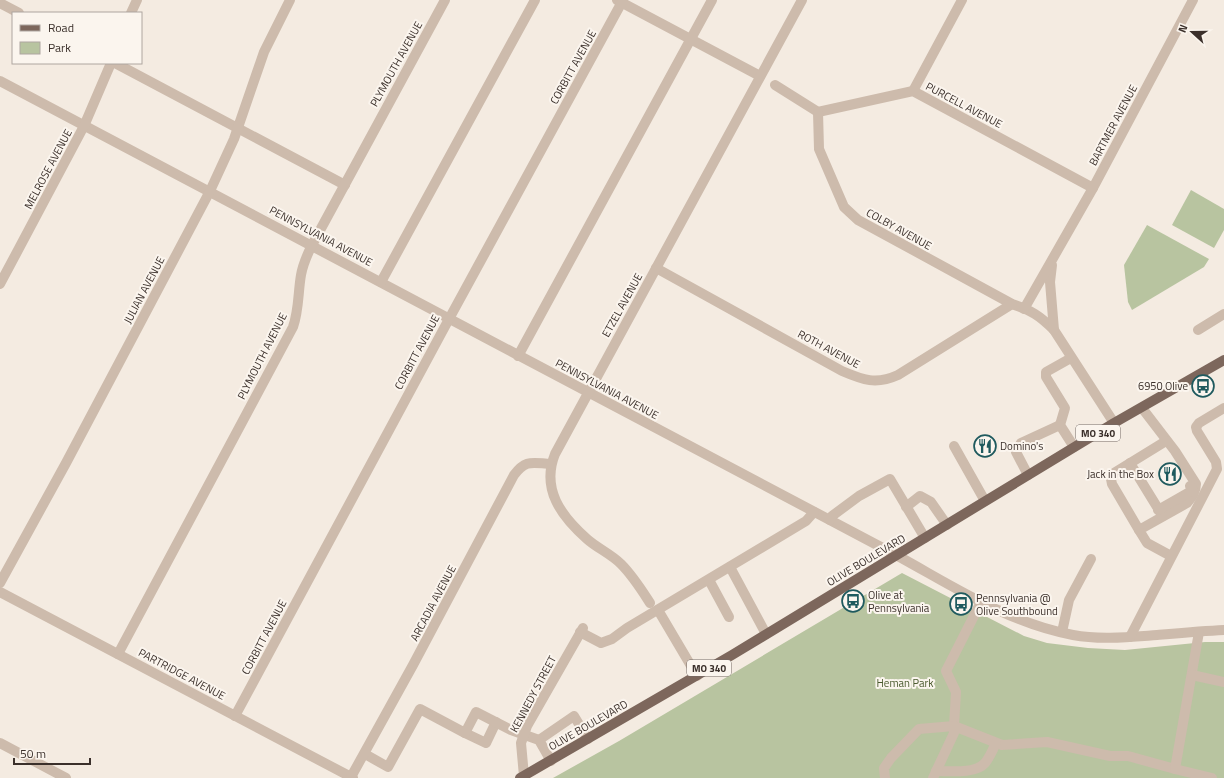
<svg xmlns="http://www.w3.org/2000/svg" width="1224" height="778" viewBox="0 0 1224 778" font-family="'Titillium Web',sans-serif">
<rect width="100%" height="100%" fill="#f4ebe1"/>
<g fill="#b8c4a0">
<path d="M1191,190L1224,209V230L1214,248L1172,225Z"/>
<path d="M1147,225L1209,259L1204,267L1132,310L1128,302L1124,265Z"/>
<path d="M902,573L1024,636L1047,643L1088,648L1125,650L1205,642H1224V778H553L619,741Z"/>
</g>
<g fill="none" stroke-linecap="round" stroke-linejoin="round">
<g stroke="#cdbbac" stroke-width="10">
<path d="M617,0L760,76"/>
<path d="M0,3L19,13"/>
<path d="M131,13L137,0"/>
<path d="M115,63L345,185"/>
<path d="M0,81L896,555C953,586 1008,623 1073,635C1100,640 1129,637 1157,635C1180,633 1202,631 1224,630"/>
<path d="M775,85L818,112L913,91L1093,188"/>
<path d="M913,91L962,0"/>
<path d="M818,112L819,149L844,207L858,220L1012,304C1032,311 1039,315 1054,330L1114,423"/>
<path d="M1052,265L1050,282L1054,330"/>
<path d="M656,268L842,371C863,380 876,385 898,375L1012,304"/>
<path d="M381,282L535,0"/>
<path d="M0,284L84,126L111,63"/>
<path d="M1024,309L1093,188L1193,0"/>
<path d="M1198,330L1224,314"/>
<path d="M518,356L712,0"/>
<path d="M1071,358L1046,372V377L1065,408L1060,425L1074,447"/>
<path d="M1142,408L1175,451L1196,484C1196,492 1192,497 1187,503L1139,530L1147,543L1171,556"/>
<path d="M954,446L985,501"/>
<path d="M1130,463L1162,515"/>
<path d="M1028,475L1016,452L1021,443L1060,425"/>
<path d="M906,507L920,496L931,502L947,525"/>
<path d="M1158,510L1193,490L1190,486"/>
<path d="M830,520L832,516L859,496L890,479L925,538"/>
<path d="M1139,530L1112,484L1111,479L1114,473L1166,441"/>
<path d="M730,567L766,634"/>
<path d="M709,580L729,617"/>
<path d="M0,583L66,463L210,191L234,139L264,52L290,0"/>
<path d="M0,592L353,778"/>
<path d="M981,602L946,671L956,692L954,726L1002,745L1047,742L1110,756H1128L1175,769"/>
<path d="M650,603C641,589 633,576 621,564C611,554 597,548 587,539C561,516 541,489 555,454L802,0"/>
<path d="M658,610L697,676"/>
<path d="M580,632L601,643L612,639L627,628L806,521L814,512"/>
<path d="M1062,632L1069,600L1091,559"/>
<path d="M1199,632L1175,769L1212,778"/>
<path d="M1130,637L1217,469L1216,462L1197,431L1196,427L1199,423L1224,408"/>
<path d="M118,654L293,327C299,310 298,292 301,275C303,264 307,255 312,245L445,0"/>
<path d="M1192,675L1224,682"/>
<path d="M235,716L449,319L623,0"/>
<path d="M465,733L486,743L496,722"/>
<path d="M539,740L574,716L588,739"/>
<path d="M0,743L66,778"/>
<path d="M365,754L388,767L420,709L465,733L476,712L511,730L539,740L551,761"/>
<path d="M936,771C949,771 976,774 985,763C990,757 993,749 996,743"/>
<path d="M524,776L521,743L527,726L583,628"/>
<path d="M351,777L413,665L514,475C526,459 532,463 551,464"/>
<path d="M885,778L884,768L891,758L919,729L954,726V733L933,778"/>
</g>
<path stroke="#7d675c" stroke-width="10" d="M520,778L732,655L1114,423L1224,360"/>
</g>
<defs>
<g id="bus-ring" transform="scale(1.15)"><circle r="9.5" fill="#fbf5ee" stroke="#1f5a5e" stroke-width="1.5"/><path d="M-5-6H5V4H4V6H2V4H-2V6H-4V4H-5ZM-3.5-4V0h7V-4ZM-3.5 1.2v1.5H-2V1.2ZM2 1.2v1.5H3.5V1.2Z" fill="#1f5a5e"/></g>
<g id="restaurant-ring" transform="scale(1.15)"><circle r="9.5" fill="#fbf5ee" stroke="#1f5a5e" stroke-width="1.5"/><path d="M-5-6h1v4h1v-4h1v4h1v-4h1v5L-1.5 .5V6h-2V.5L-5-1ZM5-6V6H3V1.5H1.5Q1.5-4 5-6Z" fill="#1f5a5e"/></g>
</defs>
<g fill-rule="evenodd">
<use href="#bus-ring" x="1203" y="386"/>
<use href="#restaurant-ring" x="985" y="446"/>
<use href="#restaurant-ring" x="1170" y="474"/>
<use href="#bus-ring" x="853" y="601"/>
<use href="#bus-ring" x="961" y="604"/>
</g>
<g text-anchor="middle" stroke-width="4" stroke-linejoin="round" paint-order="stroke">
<g fill="#fbf5ee" stroke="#756b66" stroke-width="1">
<rect x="1076" y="425" width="44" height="16" rx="3"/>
<rect x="687" y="660" width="44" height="16" rx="3"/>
</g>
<g font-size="10" font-weight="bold" fill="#3b302b">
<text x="1098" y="437">MO 340</text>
<text x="709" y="672">MO 340</text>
</g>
<g font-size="11" fill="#3b302b" stroke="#fbf5ee">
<text transform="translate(396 64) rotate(-61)" y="4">PLYMOUTH AVENUE</text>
<text transform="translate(573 67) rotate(-61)" y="4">CORBITT AVENUE</text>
<text transform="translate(964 105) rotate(28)" y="4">PURCELL AVENUE</text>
<text transform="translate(1113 125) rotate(-62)" y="4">BARTMER AVENUE</text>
<text transform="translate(48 169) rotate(-62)" y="4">MELROSE AVENUE</text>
<text transform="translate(899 229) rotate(29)" y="4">COLBY AVENUE</text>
<text transform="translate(321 236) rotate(28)" y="4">PENNSYLVANIA AVENUE</text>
<text transform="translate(144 290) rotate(-62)" y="4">JULIAN AVENUE</text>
<text transform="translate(622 305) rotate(-61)" y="4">ETZEL AVENUE</text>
<text transform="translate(829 349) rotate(28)" y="4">ROTH AVENUE</text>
<text transform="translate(417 352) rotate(-62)" y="4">CORBITT AVENUE</text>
<text transform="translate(262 356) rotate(-63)" y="4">PLYMOUTH AVENUE</text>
<text transform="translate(607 389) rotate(28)" y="4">PENNSYLVANIA AVENUE</text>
<text transform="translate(866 560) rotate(-31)" y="4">OLIVE BOULEVARD</text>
<text transform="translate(433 603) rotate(-62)" y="4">ARCADIA AVENUE</text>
<text transform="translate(264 637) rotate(-62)" y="4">CORBITT AVENUE</text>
<text transform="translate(182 674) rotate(28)" y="4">PARTRIDGE AVENUE</text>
<text transform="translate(533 694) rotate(-62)" y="4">KENNEDY STREET</text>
<text transform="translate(588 725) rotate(-30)" y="4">OLIVE BOULEVARD</text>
</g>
<g font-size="11" fill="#3b302b" stroke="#fbf5ee" text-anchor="start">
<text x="1188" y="390" text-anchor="end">6950 Olive</text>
<text x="1000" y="450">Domino's</text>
<text x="1154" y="478" text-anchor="end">Jack in the Box</text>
<text x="868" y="599">Olive at<tspan x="868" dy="13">Pennsylvania</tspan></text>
<text x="976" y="602">Pennsylvania @<tspan x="976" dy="13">Olive Southbound</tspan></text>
</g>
<g font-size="11" fill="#4a5a2e" stroke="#fbf5ee">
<text x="905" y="687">Heman Park</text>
</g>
</g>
<rect x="12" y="12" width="130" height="52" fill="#fbf5ee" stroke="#aea6a0"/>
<rect x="20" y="25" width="20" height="6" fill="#7d675c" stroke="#aea6a0"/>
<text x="48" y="32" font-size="12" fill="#3b302b">Road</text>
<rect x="20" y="42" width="20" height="12" fill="#b8c4a0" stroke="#aea6a0"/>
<text x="48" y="52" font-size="12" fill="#3b302b">Park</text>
<g transform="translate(1192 32) rotate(291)" stroke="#fbf5ee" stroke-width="3" paint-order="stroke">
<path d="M0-3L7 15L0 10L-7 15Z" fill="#3b302b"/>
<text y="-6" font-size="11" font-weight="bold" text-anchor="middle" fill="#3b302b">N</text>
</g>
<path d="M14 758v6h76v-6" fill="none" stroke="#3b302b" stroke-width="2"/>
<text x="20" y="758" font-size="12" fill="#3b302b" stroke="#fbf5ee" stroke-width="3" paint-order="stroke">50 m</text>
</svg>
